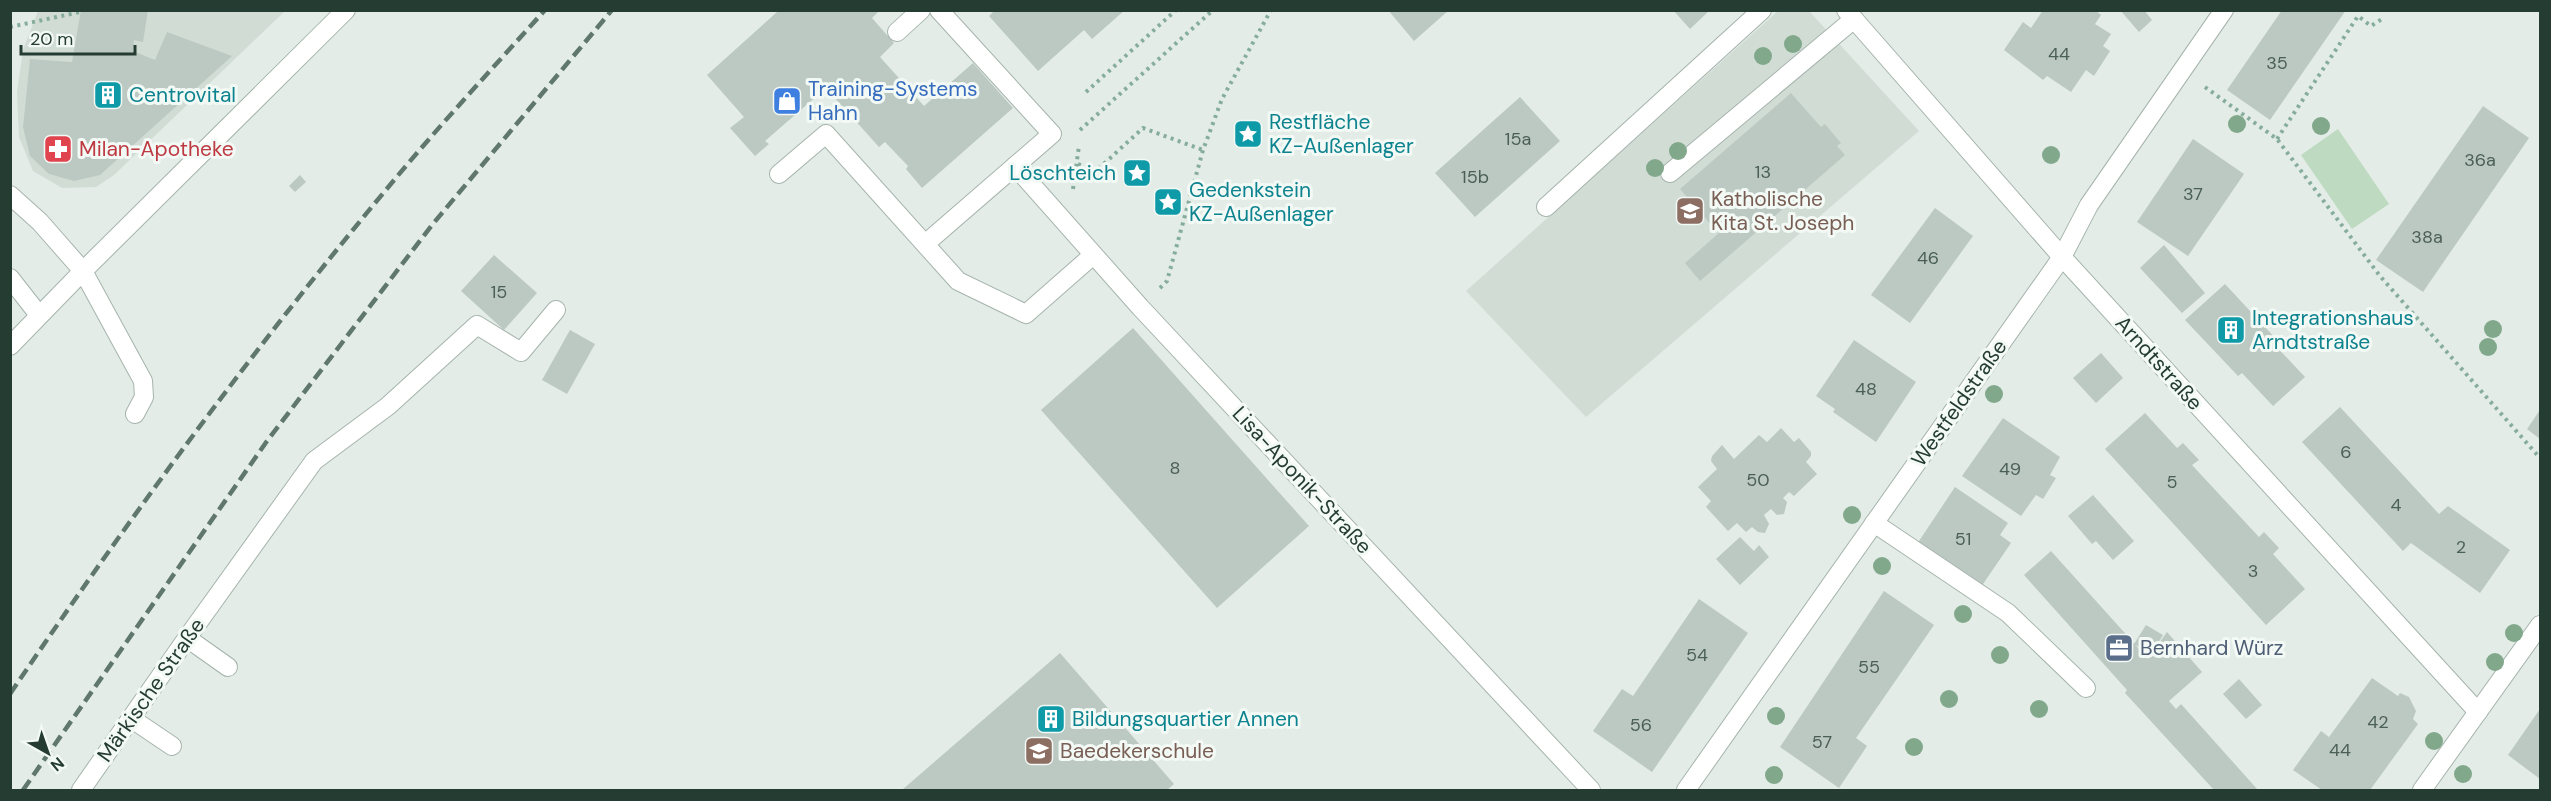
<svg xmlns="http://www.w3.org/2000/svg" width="2551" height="801" viewBox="0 0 2551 801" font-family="'DM Sans',sans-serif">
<rect width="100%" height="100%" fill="#e3ece7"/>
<g fill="#d1dcd5">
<path d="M38,11H285L114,175L96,187L62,188L33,171L19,137L17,92L23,50Z"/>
<path d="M1778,11H1809L1919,131L1586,417L1466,291Z"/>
</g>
<path fill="#bedbc1" d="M2338,129L2389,204L2352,229L2301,155Z"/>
<g fill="#bcc9c2">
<path d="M81,10H148L143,42L134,40L133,51L155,60L167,32L232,56L100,175L74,181L49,174L30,156L23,127L30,59L72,62Z"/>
<path d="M775,10H880L872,18L894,43L880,57L924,106L973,63L1013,108L922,188L906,169L908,166L885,142L879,147L826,88L765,141L769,144L755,156L730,128L744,117L707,75L777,12Z"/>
<path d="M995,10H1125L1092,39L1084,30L1038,71L989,16Z"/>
<path d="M1388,10H1449L1414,41Z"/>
<path d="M1673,10H1710L1690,29Z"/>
<path d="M2043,10H2095L2101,15L2095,24L2111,34L2103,46L2110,51L2094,76L2086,70L2071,92L2047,76L2043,80L2004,50L2023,22L2031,28Z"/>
<path d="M2120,10H2144L2152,20L2139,32Z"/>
<path d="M2282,10H2346L2270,120L2227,90Z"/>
<path d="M1791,93L1821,127L1825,124L1841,143L1837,146L1845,155L1700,281L1685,263L1720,232L1713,224L1712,226L1680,189Z"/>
<path d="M1520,97L1560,141L1475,217L1435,173Z"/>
<path d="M2483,106L2529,138L2423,292L2376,260Z"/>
<path d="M2193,139L2244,174L2188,256L2137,222Z"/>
<path d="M300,175L306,182L295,192L289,186Z"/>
<path d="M1935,208L1973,236L1910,323L1871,295Z"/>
<path d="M2164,245L2205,293L2182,313L2140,268Z"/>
<path d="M494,255L537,293L504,330L461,291Z"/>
<path d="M2225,284L2277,340L2273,343L2305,377L2273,406L2242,373L2238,376L2185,320Z"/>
<path d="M1133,328L1309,526L1217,608L1041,410Z"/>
<path d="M570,330L595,344L567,394L542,380Z"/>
<path d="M1854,340L1916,382L1876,442L1833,412L1835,409L1816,396Z"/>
<path d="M2101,353L2123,378L2096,403L2073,378Z"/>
<path d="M2340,407L2439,514L2448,506L2510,550L2480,593L2411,543L2403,551L2302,442Z"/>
<path d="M2540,410V439L2527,429Z"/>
<path d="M2145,413L2177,448L2183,443L2199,460L2192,465L2259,537L2264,532L2279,548L2273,554L2305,589L2266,625L2105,449Z"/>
<path d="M2003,418L2060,457L2050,475L2056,478L2043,499L2036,495L2021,516L1962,476Z"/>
<path d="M1781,428L1794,442L1799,438L1811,452V456L1806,462L1817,474L1794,496L1789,492L1783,498L1787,502L1784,514L1777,515L1771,509L1764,515L1769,524L1765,533L1758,532L1752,527L1746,532L1737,523L1728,531L1706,507L1711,501L1698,487L1717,469L1711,461L1712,456L1722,445L1734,459L1759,435L1767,442Z"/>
<path d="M1955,487L2008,523L2000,535L2011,543L1981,587L1917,544Z"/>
<path d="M2093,495L2134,541L2113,560L2096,541L2092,544L2068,516Z"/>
<path d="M1740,537L1754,551L1759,545L1769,557L1740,585L1716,559Z"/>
<path d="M2051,551L2132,641L2148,659L2151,654L2134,644L2146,625L2163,635L2154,650L2167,632L2202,672L2169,701L2176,709L2181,704L2258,790H2214L2125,693L2127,690L2024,575Z"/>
<path d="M1884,591L1934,625L1856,738L1867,746L1839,788L1780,747Z"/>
<path d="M1699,599L1748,633L1652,772L1593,731L1622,689L1633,696Z"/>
<path d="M1060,653L1174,784L1167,790H902Z"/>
<path d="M2372,678L2398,696L2400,693L2409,697L2416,711L2413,719L2418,724L2370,790H2322L2293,770L2321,731L2329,737Z"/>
<path d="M2239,679L2262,705L2246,719L2223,694Z"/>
<path d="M2540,709V779L2508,755Z"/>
</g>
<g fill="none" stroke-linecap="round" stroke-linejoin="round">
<g stroke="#a6b4ad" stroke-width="20">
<g id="minor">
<path d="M1846,10L2062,257L2478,712"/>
<path d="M897,32L921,10"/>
<path d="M1015,166L1140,307L1591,790"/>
<path d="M1670,173L1854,19"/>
<path d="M779,174L826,134L958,281L1026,314L1092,256"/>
<path d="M10,195L40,222L83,271L143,381L144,397L135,414"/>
<path d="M1546,207L1762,10"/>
<path d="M925,244L1052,134L939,10"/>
<path d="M10,278L39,315"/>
<path d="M10,346L83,271L346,10"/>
<path d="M1874,523L2008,613L2086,688"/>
<path d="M187,638L228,667"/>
<path d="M132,719L172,746"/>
<path d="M81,790L187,638L314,461L388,406L477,325L521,352L556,310"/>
<path d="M1686,790L2062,257L2089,205L2224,10"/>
<path d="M2422,790L2540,625"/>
</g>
</g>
<g stroke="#86ad9b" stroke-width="4" stroke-dasharray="3 4.5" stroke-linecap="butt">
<path d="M10,27L80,12"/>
<path d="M2205,87L2277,139L2380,276L2540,458"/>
<path d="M1086,92L1176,10"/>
<path d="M1080,130L1213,10"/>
<path d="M2277,139L2358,16L2371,26L2382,19"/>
<path d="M1078,164L1096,171L1143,128L1203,150"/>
<path d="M1073,189L1079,146"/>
<path d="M1160,288L1167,281L1203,150L1222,99L1271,10"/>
</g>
<use href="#minor" stroke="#fff" stroke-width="18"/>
<g stroke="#5f776d" stroke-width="4.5" stroke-dasharray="12 6" stroke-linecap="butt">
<path d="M10,694C127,521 251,352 385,191C436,129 491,70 545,10"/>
<path d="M23,790L267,441L432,225L612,10"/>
</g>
</g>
<g fill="#81a88b">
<circle cx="1793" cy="44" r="9"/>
<circle cx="1763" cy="56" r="9"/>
<circle cx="2237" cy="124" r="9"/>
<circle cx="2321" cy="126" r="9"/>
<circle cx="1678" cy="151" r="9"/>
<circle cx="2051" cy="155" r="9"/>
<circle cx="1655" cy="168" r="9"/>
<circle cx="2493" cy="329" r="9"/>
<circle cx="2488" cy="347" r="9"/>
<circle cx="1994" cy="394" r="9"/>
<circle cx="1852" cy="515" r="9"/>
<circle cx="1882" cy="566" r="9"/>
<circle cx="1963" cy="614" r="9"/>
<circle cx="2514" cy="633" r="9"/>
<circle cx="2000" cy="655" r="9"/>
<circle cx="2495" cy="662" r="9"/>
<circle cx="1949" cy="699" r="9"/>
<circle cx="2039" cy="709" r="9"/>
<circle cx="1776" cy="716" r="9"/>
<circle cx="2434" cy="741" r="9"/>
<circle cx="1914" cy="747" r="9"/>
<circle cx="2463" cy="774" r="9"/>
<circle cx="1774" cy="775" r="9"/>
</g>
<defs>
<g id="building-square" transform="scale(1.5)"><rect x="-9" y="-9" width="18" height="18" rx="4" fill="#0f9aa8" stroke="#f3f9f5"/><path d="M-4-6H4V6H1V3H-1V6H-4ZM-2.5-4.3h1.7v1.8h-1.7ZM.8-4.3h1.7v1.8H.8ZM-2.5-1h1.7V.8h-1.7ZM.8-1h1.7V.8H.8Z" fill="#fff"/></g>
<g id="shop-square" transform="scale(1.5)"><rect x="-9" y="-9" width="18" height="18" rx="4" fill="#3f7fe0" stroke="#f3f9f5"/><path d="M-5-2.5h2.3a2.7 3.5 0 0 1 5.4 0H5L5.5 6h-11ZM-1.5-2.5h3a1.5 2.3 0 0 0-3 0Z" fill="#fff"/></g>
<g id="sight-square" transform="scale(1.5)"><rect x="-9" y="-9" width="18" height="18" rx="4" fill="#0f9aa8" stroke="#f3f9f5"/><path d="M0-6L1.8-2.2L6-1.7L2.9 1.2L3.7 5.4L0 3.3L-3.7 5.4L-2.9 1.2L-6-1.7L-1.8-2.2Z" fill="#fff"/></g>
<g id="pharmacy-square" transform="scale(1.5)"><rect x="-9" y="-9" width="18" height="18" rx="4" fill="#e0444e" stroke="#f3f9f5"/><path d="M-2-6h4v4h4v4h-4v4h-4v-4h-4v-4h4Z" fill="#fff"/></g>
<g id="school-square" transform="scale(1.5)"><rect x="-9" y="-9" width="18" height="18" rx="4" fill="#8d6e63" stroke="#f3f9f5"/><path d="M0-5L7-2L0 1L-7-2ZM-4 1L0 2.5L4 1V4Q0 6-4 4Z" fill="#fff"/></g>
<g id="office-square" transform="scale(1.5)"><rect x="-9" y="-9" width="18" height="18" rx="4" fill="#5c6f8a" stroke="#f3f9f5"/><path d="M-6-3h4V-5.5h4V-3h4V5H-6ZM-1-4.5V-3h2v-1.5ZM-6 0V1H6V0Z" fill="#fff"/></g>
</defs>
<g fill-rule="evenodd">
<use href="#building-square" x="108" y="95"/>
<use href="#shop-square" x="787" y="101"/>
<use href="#sight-square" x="1248" y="134"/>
<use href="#pharmacy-square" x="58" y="149"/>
<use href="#sight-square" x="1137" y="173"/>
<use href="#sight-square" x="1168" y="202"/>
<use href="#school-square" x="1690" y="211"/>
<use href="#building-square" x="2231" y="330"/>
<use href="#office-square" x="2119" y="648"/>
<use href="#building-square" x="1051" y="719"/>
<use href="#school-square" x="1039" y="751"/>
</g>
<g text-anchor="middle" stroke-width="6" stroke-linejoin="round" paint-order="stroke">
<g font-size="18" fill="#4a5f56">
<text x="2059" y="60">44</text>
<text x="2277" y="69">35</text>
<text x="1518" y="145">15a</text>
<text x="2480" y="166">36a</text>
<text x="1763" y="178">13</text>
<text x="1475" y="183">15b</text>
<text x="2193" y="200">37</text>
<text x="2427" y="243">38a</text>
<text x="1928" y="264">46</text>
<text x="499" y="298">15</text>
<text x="1866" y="395">48</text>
<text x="2346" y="458">6</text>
<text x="1175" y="474">8</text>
<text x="2010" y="475">49</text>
<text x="1758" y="486">50</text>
<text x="2172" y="488">5</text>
<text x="2396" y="511">4</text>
<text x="1963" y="545">51</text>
<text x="2461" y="553">2</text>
<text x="2253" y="577">3</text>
<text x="1697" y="661">54</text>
<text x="1869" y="673">55</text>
<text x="2378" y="728">42</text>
<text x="1641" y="731">56</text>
<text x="1822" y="748">57</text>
<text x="2340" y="756">44</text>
</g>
<g font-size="21" fill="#366cbe" stroke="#f3f9f5" text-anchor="start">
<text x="808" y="96">Training-Systems<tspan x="808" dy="24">Hahn</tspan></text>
</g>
<g font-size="21" fill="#0d838f" stroke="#f3f9f5" text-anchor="start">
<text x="129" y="102">Centrovital</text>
<text x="1269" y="129">Restfläche<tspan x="1269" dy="24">KZ-Außenlager</tspan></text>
<text x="1116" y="180" text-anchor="end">Löschteich</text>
<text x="1189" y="197">Gedenkstein<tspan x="1189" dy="24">KZ-Außenlager</tspan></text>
<text x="2252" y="325">Integrationshaus<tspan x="2252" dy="24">Arndtstraße</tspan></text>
<text x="1072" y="726">Bildungsquartier Annen</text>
</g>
<g font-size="21" fill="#be3a42" stroke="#f3f9f5" text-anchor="start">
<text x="79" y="156">Milan-Apotheke</text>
</g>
<g font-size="21" fill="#785e54" stroke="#f3f9f5" text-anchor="start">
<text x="1711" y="206">Katholische<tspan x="1711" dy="24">Kita St. Joseph</tspan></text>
<text x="1060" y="758">Baedekerschule</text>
</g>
<g font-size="21" fill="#243c32" stroke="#f3f9f5">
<text transform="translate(2159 363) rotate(48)" y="7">Arndtstraße</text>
<text transform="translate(1959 403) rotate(-55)" y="7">Westfeldstraße</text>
<text transform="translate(1302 480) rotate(47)" y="7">Lisa-Aponik-Straße</text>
<text transform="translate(151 690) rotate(-55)" y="7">Märkische Straße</text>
</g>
<g font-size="21" fill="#4e5e75" stroke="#f3f9f5" text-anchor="start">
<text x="2140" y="655">Bernhard Würz</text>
</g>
</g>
<rect width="2551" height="801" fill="none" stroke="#243c32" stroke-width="24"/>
<g transform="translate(48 753) rotate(140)" stroke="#f3f9f5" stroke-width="4.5" paint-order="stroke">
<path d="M0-4.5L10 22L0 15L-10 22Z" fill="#243c32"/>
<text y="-9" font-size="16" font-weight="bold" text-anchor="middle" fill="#243c32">N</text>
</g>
<path d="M21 45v9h114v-9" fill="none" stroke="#243c32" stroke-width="3"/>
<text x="30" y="45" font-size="18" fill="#243c32" stroke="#f3f9f5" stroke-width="4.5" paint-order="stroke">20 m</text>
</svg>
